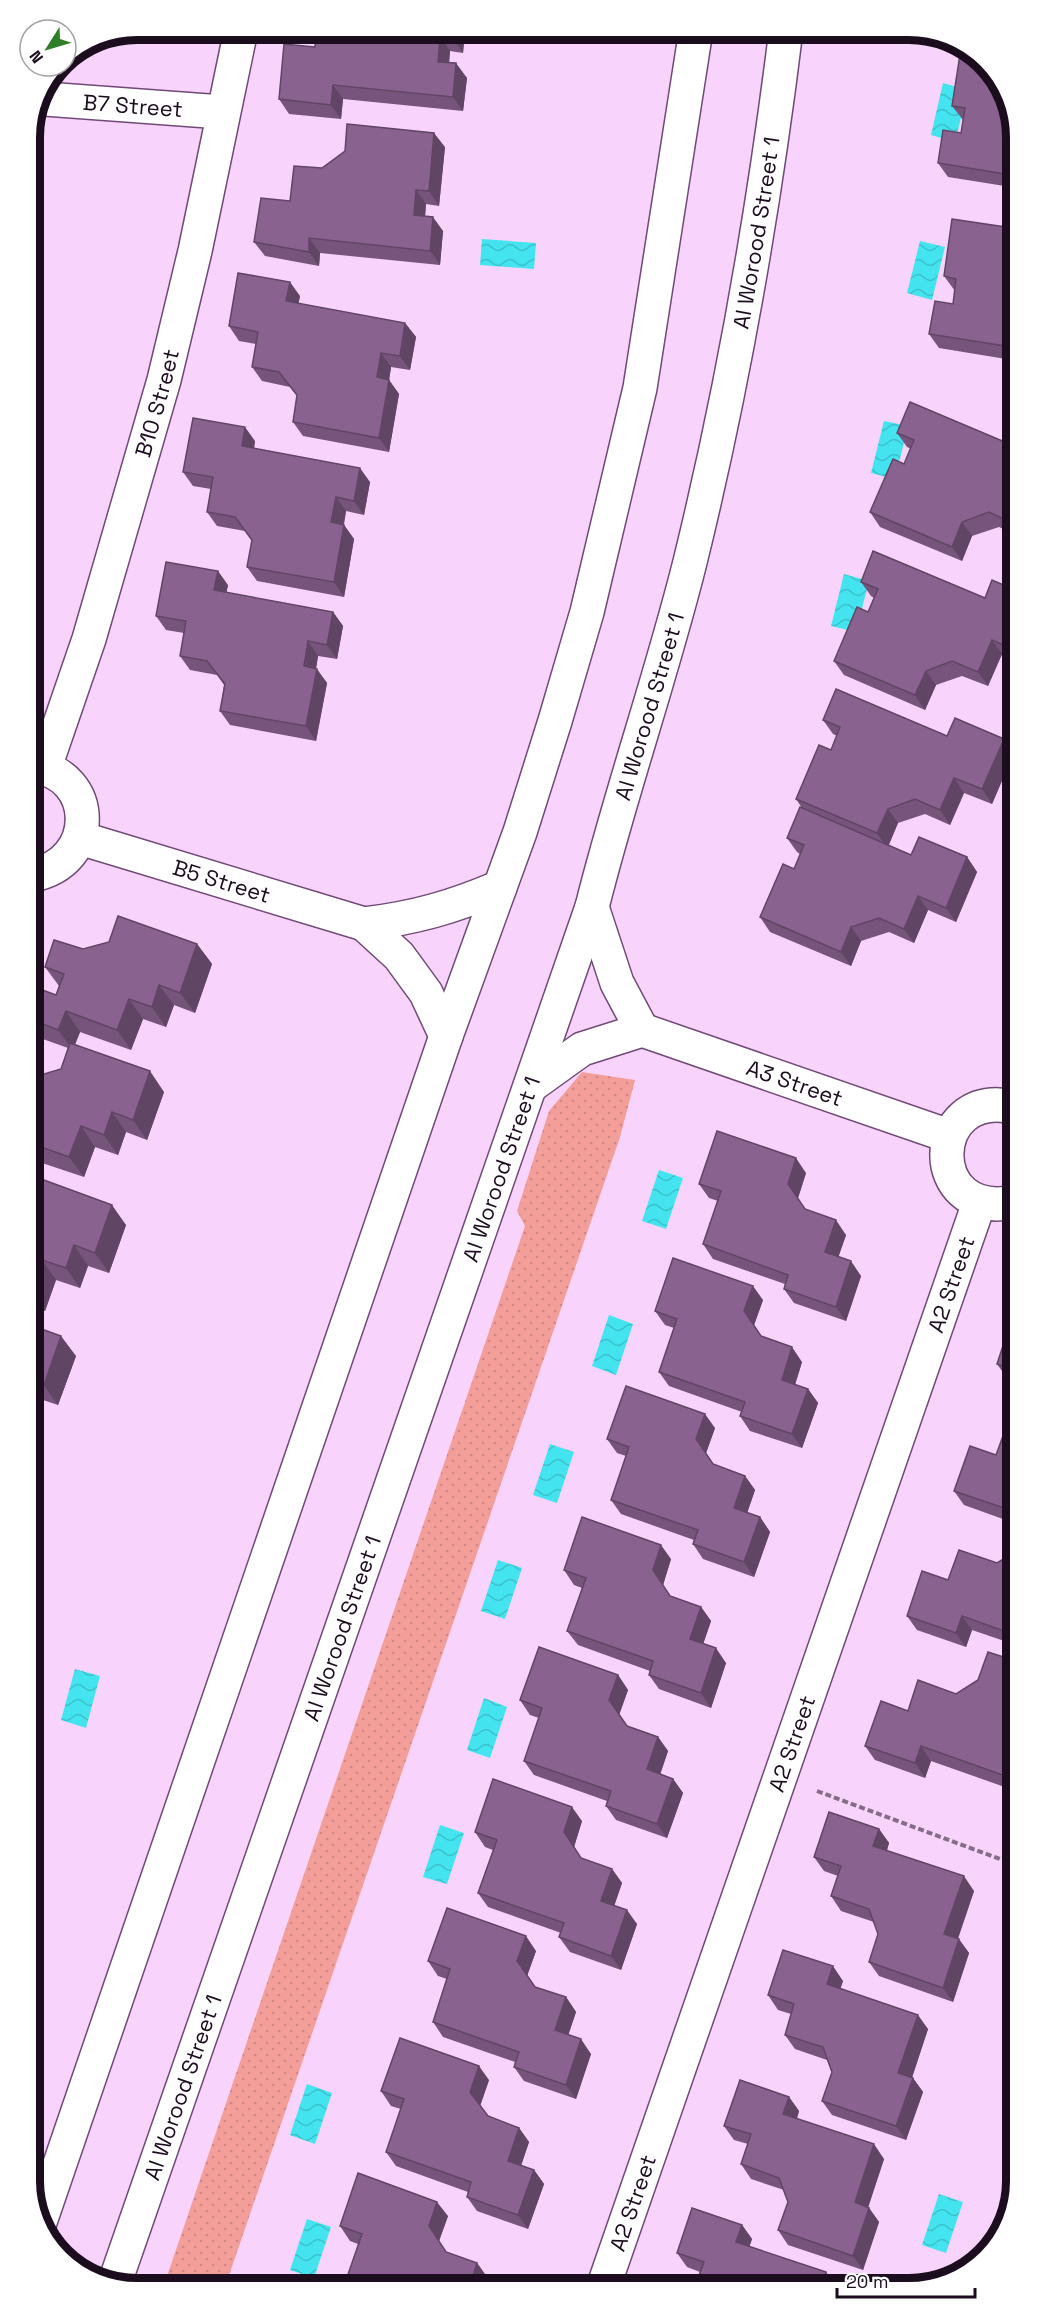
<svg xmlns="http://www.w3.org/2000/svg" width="1047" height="2318" viewBox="0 0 1047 2318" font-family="'Space Grotesk',sans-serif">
<defs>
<pattern id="garden-dots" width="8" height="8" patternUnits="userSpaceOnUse" patternTransform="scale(1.5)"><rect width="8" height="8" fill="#f49e9a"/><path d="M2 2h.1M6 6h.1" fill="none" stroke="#d18784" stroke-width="1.8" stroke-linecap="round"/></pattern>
<pattern id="water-waves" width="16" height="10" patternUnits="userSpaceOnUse" patternTransform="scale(1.5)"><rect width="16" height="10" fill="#43e4ef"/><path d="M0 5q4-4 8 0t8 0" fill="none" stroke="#3ac2cc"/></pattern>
</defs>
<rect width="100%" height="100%" fill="#f8d4fd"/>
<path fill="url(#garden-dots)" d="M582,1072L635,1080L620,1137L225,2287L163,2288L525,1226L517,1211L549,1111Z"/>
<g fill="url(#water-waves)">
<path d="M943,83L968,90L955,142L931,135Z"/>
<path d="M482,239L536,243L534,269L480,265Z"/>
<path d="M920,241L945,247L932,300L907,293Z"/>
<path d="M884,421L908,426L895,479L871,473Z"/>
<path d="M844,574L869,581L856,632L831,626Z"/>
<path d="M659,1170L683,1178L666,1229L642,1221Z"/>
<path d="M609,1315L633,1324L616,1375L592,1366Z"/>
<path d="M550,1444L574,1452L557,1503L533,1495Z"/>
<path d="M498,1560L522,1568L505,1619L481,1611Z"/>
<path d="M75,1669L100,1676L86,1728L61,1720Z"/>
<path d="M484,1698L507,1707L490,1758L467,1750Z"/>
<path d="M440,1825L464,1833L447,1884L423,1877Z"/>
<path d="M307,2084L332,2093L315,2144L290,2135Z"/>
<path d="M939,2194L963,2202L946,2253L922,2245Z"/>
<path d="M307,2219L331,2227L314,2278L290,2270Z"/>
</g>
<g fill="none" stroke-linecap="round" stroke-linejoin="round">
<g stroke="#704976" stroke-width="36">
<g id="minor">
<path id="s1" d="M45,99L222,112"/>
<path d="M32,766C99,774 99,863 32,875"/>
<path id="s2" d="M45,767L89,639L164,380L195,251L241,30"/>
<path id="s3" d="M80,838L364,924C415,918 453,907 500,887"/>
<path d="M592,907L617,983L642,1030"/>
<path d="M364,924L399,956L426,993L446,1036"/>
<path id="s4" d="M532,1085L582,1049L642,1030L949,1136"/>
<path d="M1014,1107C926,1087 923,1221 1014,1202"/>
<path id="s5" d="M604,2285L979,1203"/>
</g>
</g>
<g stroke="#704976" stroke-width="36">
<g id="tertiary">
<path d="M40,2222L446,1036L520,832L555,721L587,612L640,388L696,30"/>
<path id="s6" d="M115,2282L592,907C621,791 661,678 690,562C733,387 764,209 786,30"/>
</g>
</g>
<g stroke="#856c89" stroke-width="4" stroke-dasharray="6 3" stroke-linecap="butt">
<path d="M96,38C115,39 158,45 172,30"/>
<path d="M817,1791L1016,1865"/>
</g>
<use href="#minor" stroke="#fff" stroke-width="33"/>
<use href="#tertiary" stroke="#fff" stroke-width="33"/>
</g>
<g fill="#77547c">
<path d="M465,30L463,53L450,51L449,63L467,78L463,111L343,99L341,119L289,114L279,99L315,47Z"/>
<path d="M1011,102V187L948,177L938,163L961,133L963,120L952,106Z"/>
<path d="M445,147L439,206L426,204L425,216L443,231L440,265L320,253L319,266L265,256L254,242L290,201L322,168Z"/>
<path d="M1012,228V360L939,348L929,334L953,304L955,291L944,276Z"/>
<path d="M300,296L298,304L405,323L416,337L410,370L391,367L389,380L399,394L389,452L303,436L293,422L297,396L290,387L262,381L252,367L256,344L239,341L229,326Z"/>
<path d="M897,433L1012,445V533L999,527L972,536L962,561L880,527L870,512L904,464L911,449L907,447Z"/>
<path d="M255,441L254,449L370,482L364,515L346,511L344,525L354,539L344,597L257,581L247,567L252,541L245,531L217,526L207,512L211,489L193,486L183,472Z"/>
<path d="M861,582L985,598L1013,589V659L1002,654L988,686L962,676L936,685L925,710L844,675L834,661L868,612L874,598L871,596Z"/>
<path d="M228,585L226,593L333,612L343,626L337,659L318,656L316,669L327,683L316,741L230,725L220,711L224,685L217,675L190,670L180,656L184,633L166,630L156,616Z"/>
<path d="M823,720L947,736L1004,739L1013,752V755L992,804L964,793L950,825L925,814L898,823L889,845L911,855L967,857L977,872L956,922L928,910L914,943L889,932L861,941L851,966L770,932L760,917L794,869L800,854L797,852L787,838L802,808L796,799L831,750L837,736L833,734Z"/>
<path d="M197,944L212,964L195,1013L174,1005L166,1027L143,1019L131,1050L80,1032L75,1044L164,1092L147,1140L126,1132L118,1155L95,1147L84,1177L33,1160V1076L34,1077L61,1069L68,1048L40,1038L33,1028V1000L56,995L59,986L45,967L83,949Z"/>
<path d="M806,1173L798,1198L805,1209L846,1235L838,1257L861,1276L846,1321L794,1303L784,1289L785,1284L713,1259L703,1244L718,1201L709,1198L699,1184Z"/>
<path d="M33,1176L126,1225L109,1273L88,1266L80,1288L56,1280L45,1311L33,1306Z"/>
<path d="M763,1300L754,1325L761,1336L802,1362L795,1385L808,1389L818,1403L802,1448L750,1431L740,1416L742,1412L669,1386L659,1372L674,1328L665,1325L655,1311Z"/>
<path d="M1015,1319V1381L1007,1378L997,1364Z"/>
<path d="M33,1326L76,1356L58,1405L37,1398L34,1408Z"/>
<path d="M715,1428L706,1453L714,1465L745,1476L755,1490L747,1513L760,1517L770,1532L754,1577L703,1559L693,1544L694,1540L621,1514L611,1500L626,1456L617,1453L607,1439Z"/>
<path d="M1015,1428V1519L1014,1523L964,1505L954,1491L996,1455Z"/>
<path d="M1015,1552L1016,1645L972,1630L966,1647L917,1630L907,1616L948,1580L997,1563Z"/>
<path d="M671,1559L663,1585L670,1596L701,1607L711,1621L703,1644L726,1663L711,1708L659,1689L649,1675L650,1671L578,1645L567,1631L582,1588L574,1585L564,1570Z"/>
<path d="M1016,1661V1791L931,1761L925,1778L875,1760L865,1746L908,1711L956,1694Z"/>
<path d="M618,1675L628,1690L619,1715L627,1726L658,1737L668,1751L660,1774L673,1779L683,1793L667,1838L616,1820L606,1806L607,1801L534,1775L524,1761L539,1718L530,1715L520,1700Z"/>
<path d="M582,1821L574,1847L581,1858L612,1869L622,1883L614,1906L637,1924L621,1970L570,1952L559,1937L561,1933L488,1907L478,1893L493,1850L485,1847L475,1832Z"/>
<path d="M879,1829L889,1843L887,1851L974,1891L958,1939L969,1953L953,2002L879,1976L869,1962L878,1934L874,1922L841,1911L831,1896L838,1876L824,1871L814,1857Z"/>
<path d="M536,1951L527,1976L535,1987L566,1997L576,2012L568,2035L591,2054L576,2099L524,2081L514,2067L515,2062L443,2037L433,2022L447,1979L438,1976L428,1961Z"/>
<path d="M843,1981L840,1989L928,2029L912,2077L923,2092L906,2140L832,2115L822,2101L832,2072L827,2060L795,2049L785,2035L791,2014L778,2010L768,1995Z"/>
<path d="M489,2080L480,2106L488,2116L519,2128L529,2142L521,2165L534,2170L544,2184L528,2229L477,2211L467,2197L468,2192L396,2166L386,2152L401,2109L391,2106L381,2091Z"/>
<path d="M789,2097L799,2111L797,2119L884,2159L868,2207L869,2208L879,2222L863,2270L788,2245L778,2230L788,2202L784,2190L751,2179L741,2164L748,2144L734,2140L724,2126Z"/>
<path d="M448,2216L439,2241L447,2253L477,2263L487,2277L358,2244L350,2241L340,2226Z"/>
<path d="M742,2225L752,2239L749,2247L826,2272L834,2283L696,2284L700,2272L687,2267L677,2253Z"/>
</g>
<g fill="#614565">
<path d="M454,30H465L463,53L453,38Z"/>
<path d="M440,36L450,51L448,76L438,62Z"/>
<path d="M456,63L467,78L463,111L453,97Z"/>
<path d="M333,85L343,99L341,119L331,105Z"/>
<path d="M434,133L445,147L439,206L429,191Z"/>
<path d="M416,190L426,204L424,230L414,215Z"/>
<path d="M433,217L443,231L440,265L430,251Z"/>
<path d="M309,238L320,253L319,266L309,252Z"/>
<path d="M290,282L300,296L296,316L286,301Z"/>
<path d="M405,323L416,337L410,370L400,356Z"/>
<path d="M381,353L391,367L388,387L389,380L399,394L389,452L379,438L377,377Z"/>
<path d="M245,427L255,441L252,461L242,446Z"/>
<path d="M360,468L370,482L364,515L354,501Z"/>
<path d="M336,497L346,511L341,537L331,522Z"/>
<path d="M962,522L972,536L962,561L952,547Z"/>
<path d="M344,525L354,539L344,597L334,582Z"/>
<path d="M218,571L228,585L224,605L214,590Z"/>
<path d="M333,612L343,626L337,659L327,645Z"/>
<path d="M992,640L1002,654L988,686L978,672Z"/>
<path d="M308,641L318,656L314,681L304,666Z"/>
<path d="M317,669L327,683L316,741L306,726Z"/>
<path d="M926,671L936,685L925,710L915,695Z"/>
<path d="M1004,739L1013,752V755L992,804L982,789Z"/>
<path d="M954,778L964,793L950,825L940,810Z"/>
<path d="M888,809L898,823L887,848L877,833Z"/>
<path d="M967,857L977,872L956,922L946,908Z"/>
<path d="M918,896L928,910L914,943L904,929Z"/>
<path d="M851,927L861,941L851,966L841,952Z"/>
<path d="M197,944L212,964L195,1013L180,993Z"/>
<path d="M159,985L174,1005L166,1027L152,1007Z"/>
<path d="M129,999L143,1019L131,1050L117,1030Z"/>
<path d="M66,1011L80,1032L73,1050L58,1030Z"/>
<path d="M150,1071L164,1092L147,1140L133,1120Z"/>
<path d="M112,1112L126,1132L118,1155L104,1135Z"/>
<path d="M81,1126L95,1147L84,1177L69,1157Z"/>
<path d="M796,1158L806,1173L798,1198L788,1184Z"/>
<path d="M112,1205L126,1225L109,1273L95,1253Z"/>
<path d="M836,1220L846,1235L835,1267L825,1252Z"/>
<path d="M74,1245L88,1266L80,1288L66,1268Z"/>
<path d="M42,1260L56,1280L45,1311L33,1293V1285Z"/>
<path d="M851,1261L861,1276L846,1321L836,1307Z"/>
<path d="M753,1286L763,1300L754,1325L744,1311Z"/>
<path d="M61,1336L76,1356L58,1405L44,1385Z"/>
<path d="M792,1347L802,1362L792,1394L782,1380Z"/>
<path d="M808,1389L818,1403L802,1448L792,1434Z"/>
<path d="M34,1392L37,1398L34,1408Z"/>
<path d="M705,1414L715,1428L706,1453L696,1439Z"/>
<path d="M745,1476L755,1490L744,1522L734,1508Z"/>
<path d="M1010,1491L1015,1499V1519L1014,1523L1004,1508Z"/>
<path d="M760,1517L770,1532L754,1577L744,1562Z"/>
<path d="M661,1545L671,1559L663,1585L653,1570Z"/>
<path d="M701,1607L711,1621L700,1653L690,1639Z"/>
<path d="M962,1616L972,1630L966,1647L956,1633Z"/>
<path d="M716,1648L726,1663L711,1708L701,1693Z"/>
<path d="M618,1675L628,1690L619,1715L609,1700Z"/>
<path d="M658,1737L668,1751L657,1784L647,1769Z"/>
<path d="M921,1746L931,1761L925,1778L915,1763Z"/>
<path d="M1016,1764V1785L1011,1778Z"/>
<path d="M673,1779L683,1793L667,1838L657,1824Z"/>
<path d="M572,1807L582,1821L574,1847L564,1832Z"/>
<path d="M879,1829L889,1843L883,1861L873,1846Z"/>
<path d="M612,1869L622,1883L611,1915L601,1901Z"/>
<path d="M964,1876L974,1891L954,1949L944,1934Z"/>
<path d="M627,1910L637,1924L621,1970L611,1956Z"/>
<path d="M526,1936L536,1951L527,1976L517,1961Z"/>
<path d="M959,1939L969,1953L953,2002L943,1988Z"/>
<path d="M833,1966L843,1981L837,1999L827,1984Z"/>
<path d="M566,1997L576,2012L565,2045L555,2030Z"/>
<path d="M918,2015L928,2029L909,2087L898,2073Z"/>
<path d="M581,2039L591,2054L576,2099L566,2085Z"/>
<path d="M479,2066L489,2080L480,2106L470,2092Z"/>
<path d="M913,2078L923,2092L906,2140L896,2126Z"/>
<path d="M789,2097L799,2111L793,2128L783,2114Z"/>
<path d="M519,2128L529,2142L518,2175L508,2161Z"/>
<path d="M874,2144L884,2159L865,2217L855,2202Z"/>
<path d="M534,2170L544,2184L528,2229L518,2215Z"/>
<path d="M437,2202L448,2216L439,2241L429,2226Z"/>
<path d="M869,2208L879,2222L863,2270L853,2256Z"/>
<path d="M742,2225L752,2239L746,2257L736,2242Z"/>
<path d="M477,2263L487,2277L485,2285H470Z"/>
<path d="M826,2272L834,2283H823Z"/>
</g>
<g fill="#8a6290" stroke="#614565" stroke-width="1.5">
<path d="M316,30H454L453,38L440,36L438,62L456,63L453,97L333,85L331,105L279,99L284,44L315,47Z"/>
<path d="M961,48L975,52L1011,102V175L938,163L943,130L961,133L965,108L952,106Z"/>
<path d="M347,124L434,133L429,191L416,190L414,215L433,217L430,251L309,238V252L254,242L261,198L290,201L294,166L322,168L345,151Z"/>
<path d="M952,219L1012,228V347L929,334L935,301L953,304L956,279L944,276Z"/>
<path d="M238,273L290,282L286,301L405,323L400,356L381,353L377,377L389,380L379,438L293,422L297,395L279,372L252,367L258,332L229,326Z"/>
<path d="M910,402L1012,445V523L989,512L962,522L952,547L870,512L893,459L904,464L914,440L897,433Z"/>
<path d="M193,418L245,427L242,446L360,468L354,501L336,497L331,522L344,525L334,582L247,567L252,540L235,517L207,512L213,477L183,472Z"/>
<path d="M873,551L985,598L992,580L1013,589V649L992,640L978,672L952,661L926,671L915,695L834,661L857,607L868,612L878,589L861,582Z"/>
<path d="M166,562L218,571L214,590L333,612L327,645L308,641L304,666L317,669L306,726L220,711L225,684L207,661L180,656L186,621L156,616Z"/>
<path d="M836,689L947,736L955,718L1004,739L982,789L954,778L940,810L915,799L888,809L877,833L796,799L819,745L831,750L840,727L823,720Z"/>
<path d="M800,807L911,855L919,837L967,857L946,908L918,896L904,929L879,918L851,927L841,952L760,917L783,864L794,869L804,845L787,838Z"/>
<path d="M118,916L197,944L180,993L159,985L152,1007L129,999L117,1030L66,1011L58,1030L33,1020V1000L37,988L56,995L64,974L45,967L54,940L83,949L109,942Z"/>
<path d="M70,1043L150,1071L133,1120L112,1112L104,1135L81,1126L69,1157L33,1144V1076L34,1077L61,1069Z"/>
<path d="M717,1131L796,1158L788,1184L805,1209L836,1220L825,1252L851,1261L836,1307L784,1289L788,1275L703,1244L721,1191L699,1184Z"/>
<path d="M33,1176L112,1205L95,1253L74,1245L66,1268L42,1260L33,1285Z"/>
<path d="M673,1258L753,1286L744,1311L761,1336L792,1347L782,1380L808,1389L792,1434L740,1416L745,1402L659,1372L677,1319L655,1311Z"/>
<path d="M1012,1318L1015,1319V1370L997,1364Z"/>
<path d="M33,1326L61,1336L44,1385L34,1381Z"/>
<path d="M626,1386L705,1414L696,1439L713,1464L745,1476L734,1508L760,1517L744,1562L693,1544L698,1530L611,1500L629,1447L607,1439Z"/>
<path d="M1007,1425L1015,1428V1493L1010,1491L1004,1508L954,1491L970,1446L996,1455Z"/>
<path d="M582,1517L661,1545L653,1570L670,1596L701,1607L690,1639L716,1648L701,1693L649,1675L653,1661L567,1631L586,1578L564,1570Z"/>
<path d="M959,1550L997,1563L1015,1552V1635L962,1616L956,1633L907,1616L922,1571L948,1580Z"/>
<path d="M539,1647L618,1675L609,1700L627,1726L658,1737L647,1769L673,1779L657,1824L606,1806L611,1791L524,1761L542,1708L520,1700Z"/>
<path d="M988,1652L1016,1661V1764L1011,1778L921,1746L915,1763L865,1746L881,1701L908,1711L918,1680L956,1694L978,1680Z"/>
<path d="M493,1779L572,1807L564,1832L581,1858L612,1869L601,1901L627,1910L611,1956L559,1937L564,1923L478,1893L497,1840L475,1832Z"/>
<path d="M829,1812L879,1829L873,1846L964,1876L944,1934L959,1939L943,1988L869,1962L878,1934L869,1909L831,1896L841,1866L814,1857Z"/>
<path d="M447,1908L526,1936L517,1961L535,1987L566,1997L555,2030L581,2039L566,2085L514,2067L519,2052L433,2022L450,1969L428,1961Z"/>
<path d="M783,1950L833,1966L827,1984L918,2015L898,2073L913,2078L896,2126L822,2101L832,2072L823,2047L785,2035L794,2004L768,1995Z"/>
<path d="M400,2038L479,2066L470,2092L488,2116L519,2128L508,2161L534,2170L518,2215L467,2197L471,2182L386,2152L404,2099L381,2091Z"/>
<path d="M740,2080L789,2097L783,2114L874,2144L855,2202L869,2208L853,2256L778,2230L788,2202L779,2178L741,2164L751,2134L724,2126Z"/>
<path d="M358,2173L437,2202L429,2226L446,2252L477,2263L470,2285L344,2286L362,2234L340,2226Z"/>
<path d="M692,2208L742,2225L736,2242L826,2272L823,2283L696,2284L704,2262L677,2253Z"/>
</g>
<g text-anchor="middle" stroke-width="4.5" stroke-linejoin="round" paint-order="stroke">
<g font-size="22" fill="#1b0c1e" stroke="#fff">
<text dy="8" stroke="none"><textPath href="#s1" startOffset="88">B7 Street</textPath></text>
<text dy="8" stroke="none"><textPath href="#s6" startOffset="2150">Al Worood Street 1</textPath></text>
<text dy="8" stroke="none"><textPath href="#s2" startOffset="381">B10 Street</textPath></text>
<text dy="8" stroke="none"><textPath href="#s6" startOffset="1664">Al Worood Street 1</textPath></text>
<text dy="8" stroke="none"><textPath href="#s3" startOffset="148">B5 Street</textPath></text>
<text dy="8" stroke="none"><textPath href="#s4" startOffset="286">A3 Street</textPath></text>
<text dy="8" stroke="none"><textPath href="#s6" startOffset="1178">Al Worood Street 1</textPath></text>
<text dy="8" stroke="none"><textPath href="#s5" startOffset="1059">A2 Street</textPath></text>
<text dy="8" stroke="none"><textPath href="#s6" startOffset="692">Al Worood Street 1</textPath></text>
<text dy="8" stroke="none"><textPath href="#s5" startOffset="573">A2 Street</textPath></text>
<text dy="8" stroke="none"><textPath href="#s6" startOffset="206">Al Worood Street 1</textPath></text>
<text dy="8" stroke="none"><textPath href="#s5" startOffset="87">A2 Street</textPath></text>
</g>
</g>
<path d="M0 0H1047V2318H0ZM137 40H909A97 97 0 0 1 1006 137V2181A97 97 0 0 1 909 2278H137A97 97 0 0 1 40 2181V137A97 97 0 0 1 137 40Z" fill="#fff" fill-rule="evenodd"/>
<path fill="none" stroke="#1b0c1e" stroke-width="8" d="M137 40H909A97 97 0 0 1 1006 137V2181A97 97 0 0 1 909 2278H137A97 97 0 0 1 40 2181V137A97 97 0 0 1 137 40Z"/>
<g transform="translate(48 48) rotate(233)"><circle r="28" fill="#ffffff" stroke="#a49ea5" stroke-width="1.5"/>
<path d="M0-4.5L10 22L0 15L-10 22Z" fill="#2f7f29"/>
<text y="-9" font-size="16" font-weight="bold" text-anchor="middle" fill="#1b0c1e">N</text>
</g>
<path d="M837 2288v9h138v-9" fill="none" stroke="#1b0c1e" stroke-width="3"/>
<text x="846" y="2288" font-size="18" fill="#1b0c1e" stroke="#ffffff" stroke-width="4.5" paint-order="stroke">20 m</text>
</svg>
